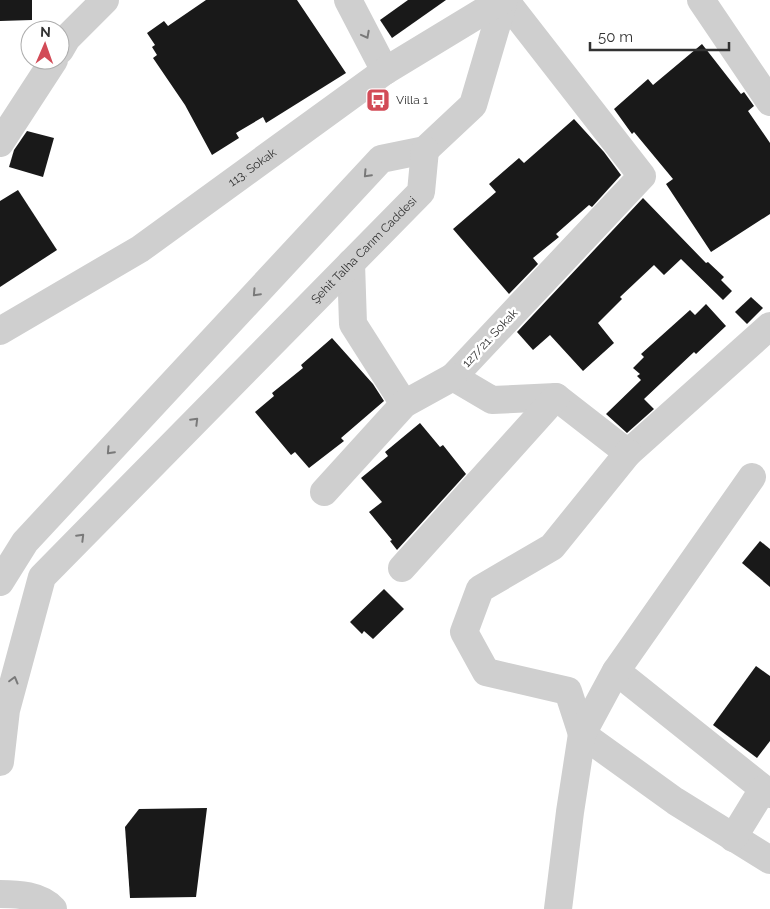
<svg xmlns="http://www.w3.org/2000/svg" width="770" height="909" viewBox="0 0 770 909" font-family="Raleway,sans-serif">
<rect width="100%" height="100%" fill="#fff"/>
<g fill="#191919">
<path d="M0,0H32V20L0,21Z"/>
<path d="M206,0H297L346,73L266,123L263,117L236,133L239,138L212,155L185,105L153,58L157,55L152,47L155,45L147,33L164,21L168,26Z"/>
<path d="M408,0H446L392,38L380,20Z"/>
<path d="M702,44L741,94L744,92L754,106L748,111L770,143V214L711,252L666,184L673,179L634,132L632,134L614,109L648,79L653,85Z"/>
<path d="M574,119L604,152L621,175L592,207L589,205L556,234L559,237L533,258L538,264L509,294L453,229L496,192L489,184L519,158L524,163Z"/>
<path d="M27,131L54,138L43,177L9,167L14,150Z"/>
<path d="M18,190L57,250L0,287V201Z"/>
<path d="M643,198L706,263L708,262L724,277L721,280L732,291L723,300L681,259L664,275L654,265L620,297L622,299L598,323L614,343L583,371L550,335L533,350L517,332Z"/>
<path d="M751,297L763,308L747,324L735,312Z"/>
<path d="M706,304L726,326L696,354L694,352L644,399L654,409L627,433L606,414L641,380L637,376L640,374L633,368L644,357L641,354L690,310L695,315Z"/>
<path d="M332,338L373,384L384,401L341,438L344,441L309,468L295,452L291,455L255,412L274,396L272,393L303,368L301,365Z"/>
<path d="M420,423L440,447L443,445L466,474L397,550L390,541L392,540L369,512L382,502L361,478L388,456L385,452Z"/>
<path d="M760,541L770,549V587L742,563Z"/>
<path d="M384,589L404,609L373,639L364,631L362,634L350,622Z"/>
<path d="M756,666L770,676V741L757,758L713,725Z"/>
<path d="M207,808L196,897L130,898L125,827L139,809Z"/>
</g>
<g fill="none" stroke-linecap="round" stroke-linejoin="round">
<g stroke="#cfcfcf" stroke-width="28">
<path d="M348,0L385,71"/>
<path d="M505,0L642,176L453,377L492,400L556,397L628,453L770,326"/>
<path d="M701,0L770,102"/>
<path d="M60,50L67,38L105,0"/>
<path d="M0,143L54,60"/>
<path d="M425,150L473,105L504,0"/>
<path d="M351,263L353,324L404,404"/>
<path id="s1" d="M0,331L140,249L385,71L502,0"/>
<path d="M628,453L552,547L480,589L464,632L486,672L568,691L582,734L675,801L770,860"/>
<path d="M324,492L404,404L453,377"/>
<path d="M402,568L556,397"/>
<path d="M0,582L25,542L381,159L425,150"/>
<path d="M616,671L770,794"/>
<path id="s2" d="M0,762L6,710L42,577L421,192L425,150"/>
<path d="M733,838L763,789"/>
<path d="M0,894C18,894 40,895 53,909"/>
<path d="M558,909L570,812L582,734L616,671L752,477"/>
</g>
</g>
<defs><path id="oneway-chevron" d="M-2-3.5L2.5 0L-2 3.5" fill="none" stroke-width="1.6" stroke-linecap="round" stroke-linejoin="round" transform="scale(1.25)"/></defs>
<g stroke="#797979">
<use href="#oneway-chevron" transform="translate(366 35) rotate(62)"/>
<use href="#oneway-chevron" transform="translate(367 174) rotate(133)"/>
<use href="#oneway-chevron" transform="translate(256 293) rotate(133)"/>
<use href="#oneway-chevron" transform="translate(195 421) rotate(-45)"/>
<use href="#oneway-chevron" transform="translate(110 451) rotate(133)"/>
<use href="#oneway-chevron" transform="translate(81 537) rotate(-45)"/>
<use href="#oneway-chevron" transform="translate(14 680) rotate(-75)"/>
</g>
<defs>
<g id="bus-square" transform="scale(1.25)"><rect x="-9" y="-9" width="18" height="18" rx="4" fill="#d24b57" stroke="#fff"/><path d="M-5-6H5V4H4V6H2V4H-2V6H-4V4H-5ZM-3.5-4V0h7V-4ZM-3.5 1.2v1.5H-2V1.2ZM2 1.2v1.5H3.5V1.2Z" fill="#fff"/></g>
</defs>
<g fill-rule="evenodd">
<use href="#bus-square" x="378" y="100"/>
</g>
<g text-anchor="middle" stroke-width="5" stroke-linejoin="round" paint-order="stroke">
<g font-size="12" fill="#323232" stroke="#fff" text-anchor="start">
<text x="396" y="104">Villa 1</text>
</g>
<g font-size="12" fill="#323232" stroke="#fff">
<text dy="4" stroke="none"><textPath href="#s1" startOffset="301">113. Sokak</textPath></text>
<text dy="4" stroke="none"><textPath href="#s2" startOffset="649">Şehit Talha Carım Caddesi</textPath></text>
<text transform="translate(490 338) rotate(-47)" y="4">127/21. Sokak</text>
</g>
</g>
<g transform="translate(45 45) rotate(2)"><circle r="24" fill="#ffffff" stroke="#adadad"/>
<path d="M0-4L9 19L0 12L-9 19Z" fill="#d24b57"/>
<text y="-8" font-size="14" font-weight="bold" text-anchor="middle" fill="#323232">N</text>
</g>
<path d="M590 42v8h139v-8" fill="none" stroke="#323232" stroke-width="2.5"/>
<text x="598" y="42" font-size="15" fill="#323232" stroke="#ffffff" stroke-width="4" paint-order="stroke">50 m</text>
</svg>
